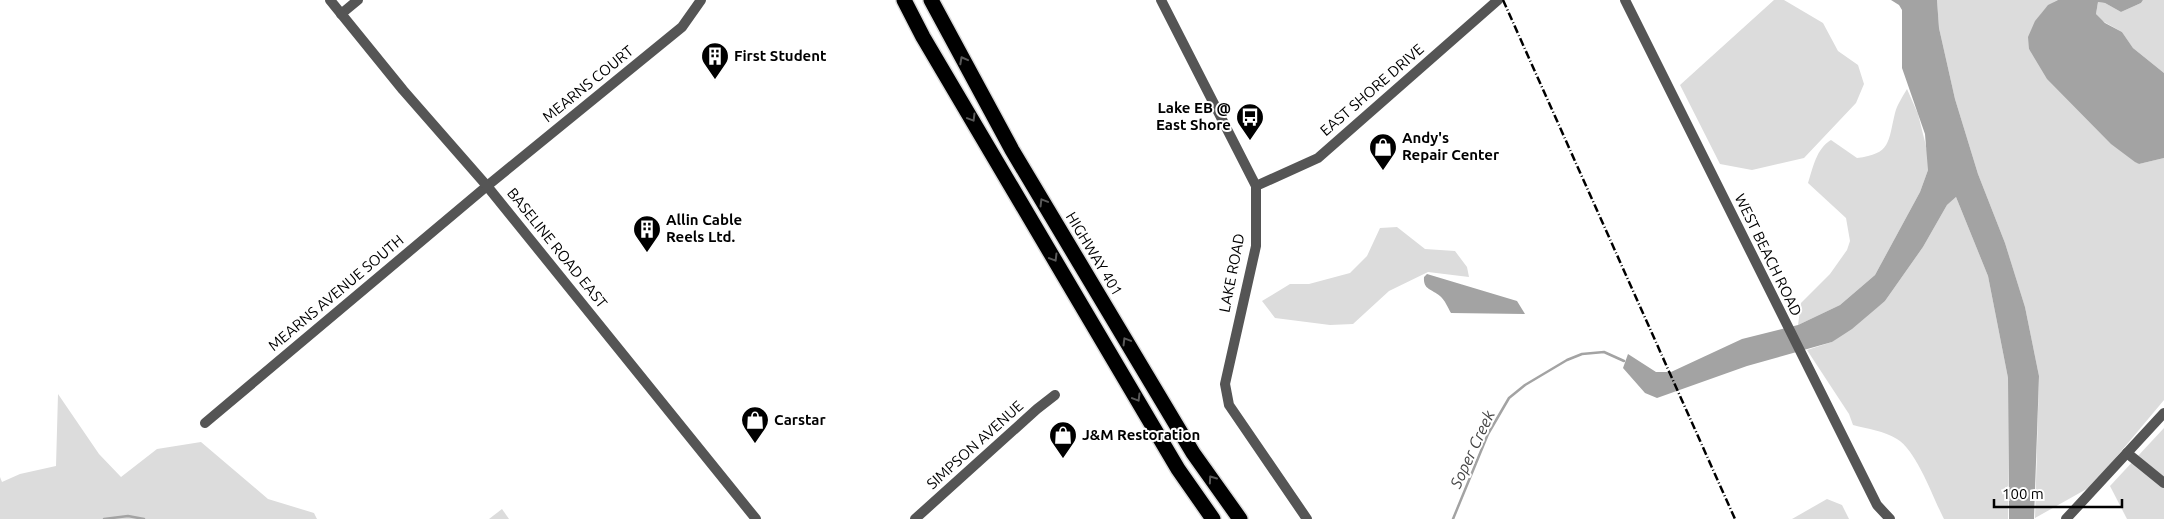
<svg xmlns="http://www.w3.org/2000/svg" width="2164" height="519" viewBox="0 0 2164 519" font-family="Ubuntu,sans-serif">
<rect width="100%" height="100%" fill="#fff"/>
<g fill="#dcdcdc">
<path d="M1774,0H1784L1823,23L1838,51L1858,65L1864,84L1856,103L1804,158L1752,170L1720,164L1680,85Z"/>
<path d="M1937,0H2058C2037,10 2034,28 2029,49L2112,144L2139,164L2164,158V400L2092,486L2035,518L2039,376L2025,307L2005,243L1978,174L1955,99L1939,28Z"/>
<path d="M2143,0H2164V73L2133,48L2122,32L2099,19L2096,14L2098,2L2105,3L2121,12L2141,3Z"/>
<path d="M1907,89L1918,114L1928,154V170L1920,192L1875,275L1840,305L1798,325L1801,303L1830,274L1847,250L1850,241L1846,218L1808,183C1813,168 1816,149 1831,140L1857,158C1891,154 1888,142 1895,113C1897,105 1903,96 1907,89Z"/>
<path d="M1956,197L1988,276L2008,378V519H1944C1933,498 1917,451 1897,439C1884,431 1868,429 1853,425L1849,414L1807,350L1832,342L1885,301L1923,247L1947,205Z"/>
<path d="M1397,227L1425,249L1455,251L1467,267L1469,277L1428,272L1389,291L1353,324L1330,325L1275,318L1262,301L1290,284H1309L1350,273L1367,256L1380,228Z"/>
<path d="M58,394L99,454L121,477L157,449L201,442L268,499L314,513L317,519H0V477L2,482L20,474L56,466Z"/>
<path d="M2164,428V519H2127L2110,486Z"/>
<path d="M1827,499L1842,505L1849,519H1792Z"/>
<path d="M502,509L509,519H489Z"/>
</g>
<g fill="#a3a3a3">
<path d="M1891,0H1937L1939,28L1955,99L1978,174L2005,243L2025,307L2039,376L2034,519H2009L2008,378L1988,276L1956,197L1947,205L1923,247L1885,301L1852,329L1832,342L1747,366L1657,398L1645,393L1623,368L1628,354L1656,372H1671L1742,339L1798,325L1840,305L1875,275L1920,192L1928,170L1925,134L1902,68V10L1899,5Z"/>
<path d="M2058,0H2143L2141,3L2121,12L2105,3L2098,2L2096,14L2105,23L2122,32L2133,48L2164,73V158L2139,164L2135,162L2111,144L2047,79L2029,49L2028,37L2035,21L2048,5Z"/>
<path d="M1427,274L1517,301L1525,314L1451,313C1448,308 1445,300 1440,296C1432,289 1423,290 1424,277Z"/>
</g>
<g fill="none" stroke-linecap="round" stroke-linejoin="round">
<g stroke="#a3a3a3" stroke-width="2.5">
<path d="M104,519L128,516L144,519"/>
<path d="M1453,519L1488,434L1509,398L1525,385L1567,360L1582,354L1604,352L1624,361"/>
</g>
<g stroke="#dbdbdb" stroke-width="18">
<g id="motorway">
<path d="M904,0L923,37L1178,469L1213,519"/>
<path d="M931,0L1012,150L1193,453L1240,519"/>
</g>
</g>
<g stroke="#555" stroke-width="10">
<path d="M1625,0L1877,505L1890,519"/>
<path d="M341,14L358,0"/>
<path d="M1256,186L1318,158L1498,0"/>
<path d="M205,423L487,186L682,27L701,0"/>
<path d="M2127,453L2164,483"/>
<path d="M915,519L1037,409L1055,395"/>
<path d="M2066,519L2164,413"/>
</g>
<g stroke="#555" stroke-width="10">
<path d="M330,0L403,90L487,186L756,519"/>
<path d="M1161,0L1256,186V246L1225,384L1229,405L1307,519"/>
</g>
<use href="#motorway" stroke="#000" stroke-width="15"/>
<path stroke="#000" stroke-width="2.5" stroke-dasharray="8 2.5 1 2.5" stroke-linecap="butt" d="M1503,0L1735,519"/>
</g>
<defs><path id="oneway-chevron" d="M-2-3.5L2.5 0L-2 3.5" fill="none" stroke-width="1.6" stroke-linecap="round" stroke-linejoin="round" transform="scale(1.25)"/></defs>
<g stroke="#595959">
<use href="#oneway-chevron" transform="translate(963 60) rotate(-118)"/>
<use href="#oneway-chevron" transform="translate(972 118) rotate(59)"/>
<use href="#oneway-chevron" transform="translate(1043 202) rotate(-121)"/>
<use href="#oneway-chevron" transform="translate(1054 258) rotate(59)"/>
<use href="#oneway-chevron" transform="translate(1126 341) rotate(-121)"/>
<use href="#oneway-chevron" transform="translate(1137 398) rotate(59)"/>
<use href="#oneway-chevron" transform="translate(1212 479) rotate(-125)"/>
</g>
<defs>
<g id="building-pin" transform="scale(1.4375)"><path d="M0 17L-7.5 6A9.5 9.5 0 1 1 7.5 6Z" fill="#000" stroke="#fff"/><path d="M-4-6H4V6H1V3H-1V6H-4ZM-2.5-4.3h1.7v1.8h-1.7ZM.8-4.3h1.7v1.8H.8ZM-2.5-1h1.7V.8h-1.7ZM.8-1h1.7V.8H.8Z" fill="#fff"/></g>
<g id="bus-pin" transform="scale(1.4375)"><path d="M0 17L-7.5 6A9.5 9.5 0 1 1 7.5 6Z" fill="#000" stroke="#fff"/><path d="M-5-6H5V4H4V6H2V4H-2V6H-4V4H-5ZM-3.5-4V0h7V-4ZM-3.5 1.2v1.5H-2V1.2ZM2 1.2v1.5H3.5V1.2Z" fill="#fff"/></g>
<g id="shop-pin" transform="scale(1.4375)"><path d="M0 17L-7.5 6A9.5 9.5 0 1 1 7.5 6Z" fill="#000" stroke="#fff"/><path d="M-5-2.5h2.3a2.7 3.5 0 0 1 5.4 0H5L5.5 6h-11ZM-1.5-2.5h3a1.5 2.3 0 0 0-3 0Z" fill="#fff"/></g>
</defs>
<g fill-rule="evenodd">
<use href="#building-pin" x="715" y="56"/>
<use href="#bus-pin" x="1250" y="117"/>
<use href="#shop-pin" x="1383" y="147"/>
<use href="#building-pin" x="647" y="229"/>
<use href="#shop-pin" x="755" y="420"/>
<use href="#shop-pin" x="1063" y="435"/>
</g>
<g text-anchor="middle" stroke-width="4" stroke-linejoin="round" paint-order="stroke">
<g font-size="15" font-weight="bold" fill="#000" stroke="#fff" text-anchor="start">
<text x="734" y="61">First Student</text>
<text x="1231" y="113" text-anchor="end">Lake EB @<tspan x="1231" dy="17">East Shore</tspan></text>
<text x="1402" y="143">Andy's<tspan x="1402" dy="17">Repair Center</tspan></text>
<text x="666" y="225">Allin Cable<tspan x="666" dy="17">Reels Ltd.</tspan></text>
<text x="774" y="425">Carstar</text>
<text x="1082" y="440">J&amp;M Restoration</text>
</g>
<g font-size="15" fill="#000" stroke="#fff">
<text transform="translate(588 84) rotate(-39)" y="5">MEARNS COURT</text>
<text transform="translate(1372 90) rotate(-41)" y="5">EAST SHORE DRIVE</text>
<text transform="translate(557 248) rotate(51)" y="5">BASELINE ROAD EAST</text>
<text transform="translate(1094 254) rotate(59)" y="5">HIGHWAY 401</text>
<text transform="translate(1768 255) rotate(64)" y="5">WEST BEACH ROAD</text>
<text transform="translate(1232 273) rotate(-79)" y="5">LAKE ROAD</text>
<text transform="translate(336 293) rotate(-40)" y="5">MEARNS AVENUE SOUTH</text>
<text transform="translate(975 445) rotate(-42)" y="5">SIMPSON AVENUE</text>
</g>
<g font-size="16" font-style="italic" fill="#444" stroke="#fff">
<text transform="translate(1472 449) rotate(-65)" y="6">Soper Creek</text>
</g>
</g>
<path d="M1994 499v8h128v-8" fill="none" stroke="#000000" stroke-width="2.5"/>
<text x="2002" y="499" font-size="15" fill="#000000" stroke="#ffffff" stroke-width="4" paint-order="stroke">100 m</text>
</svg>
